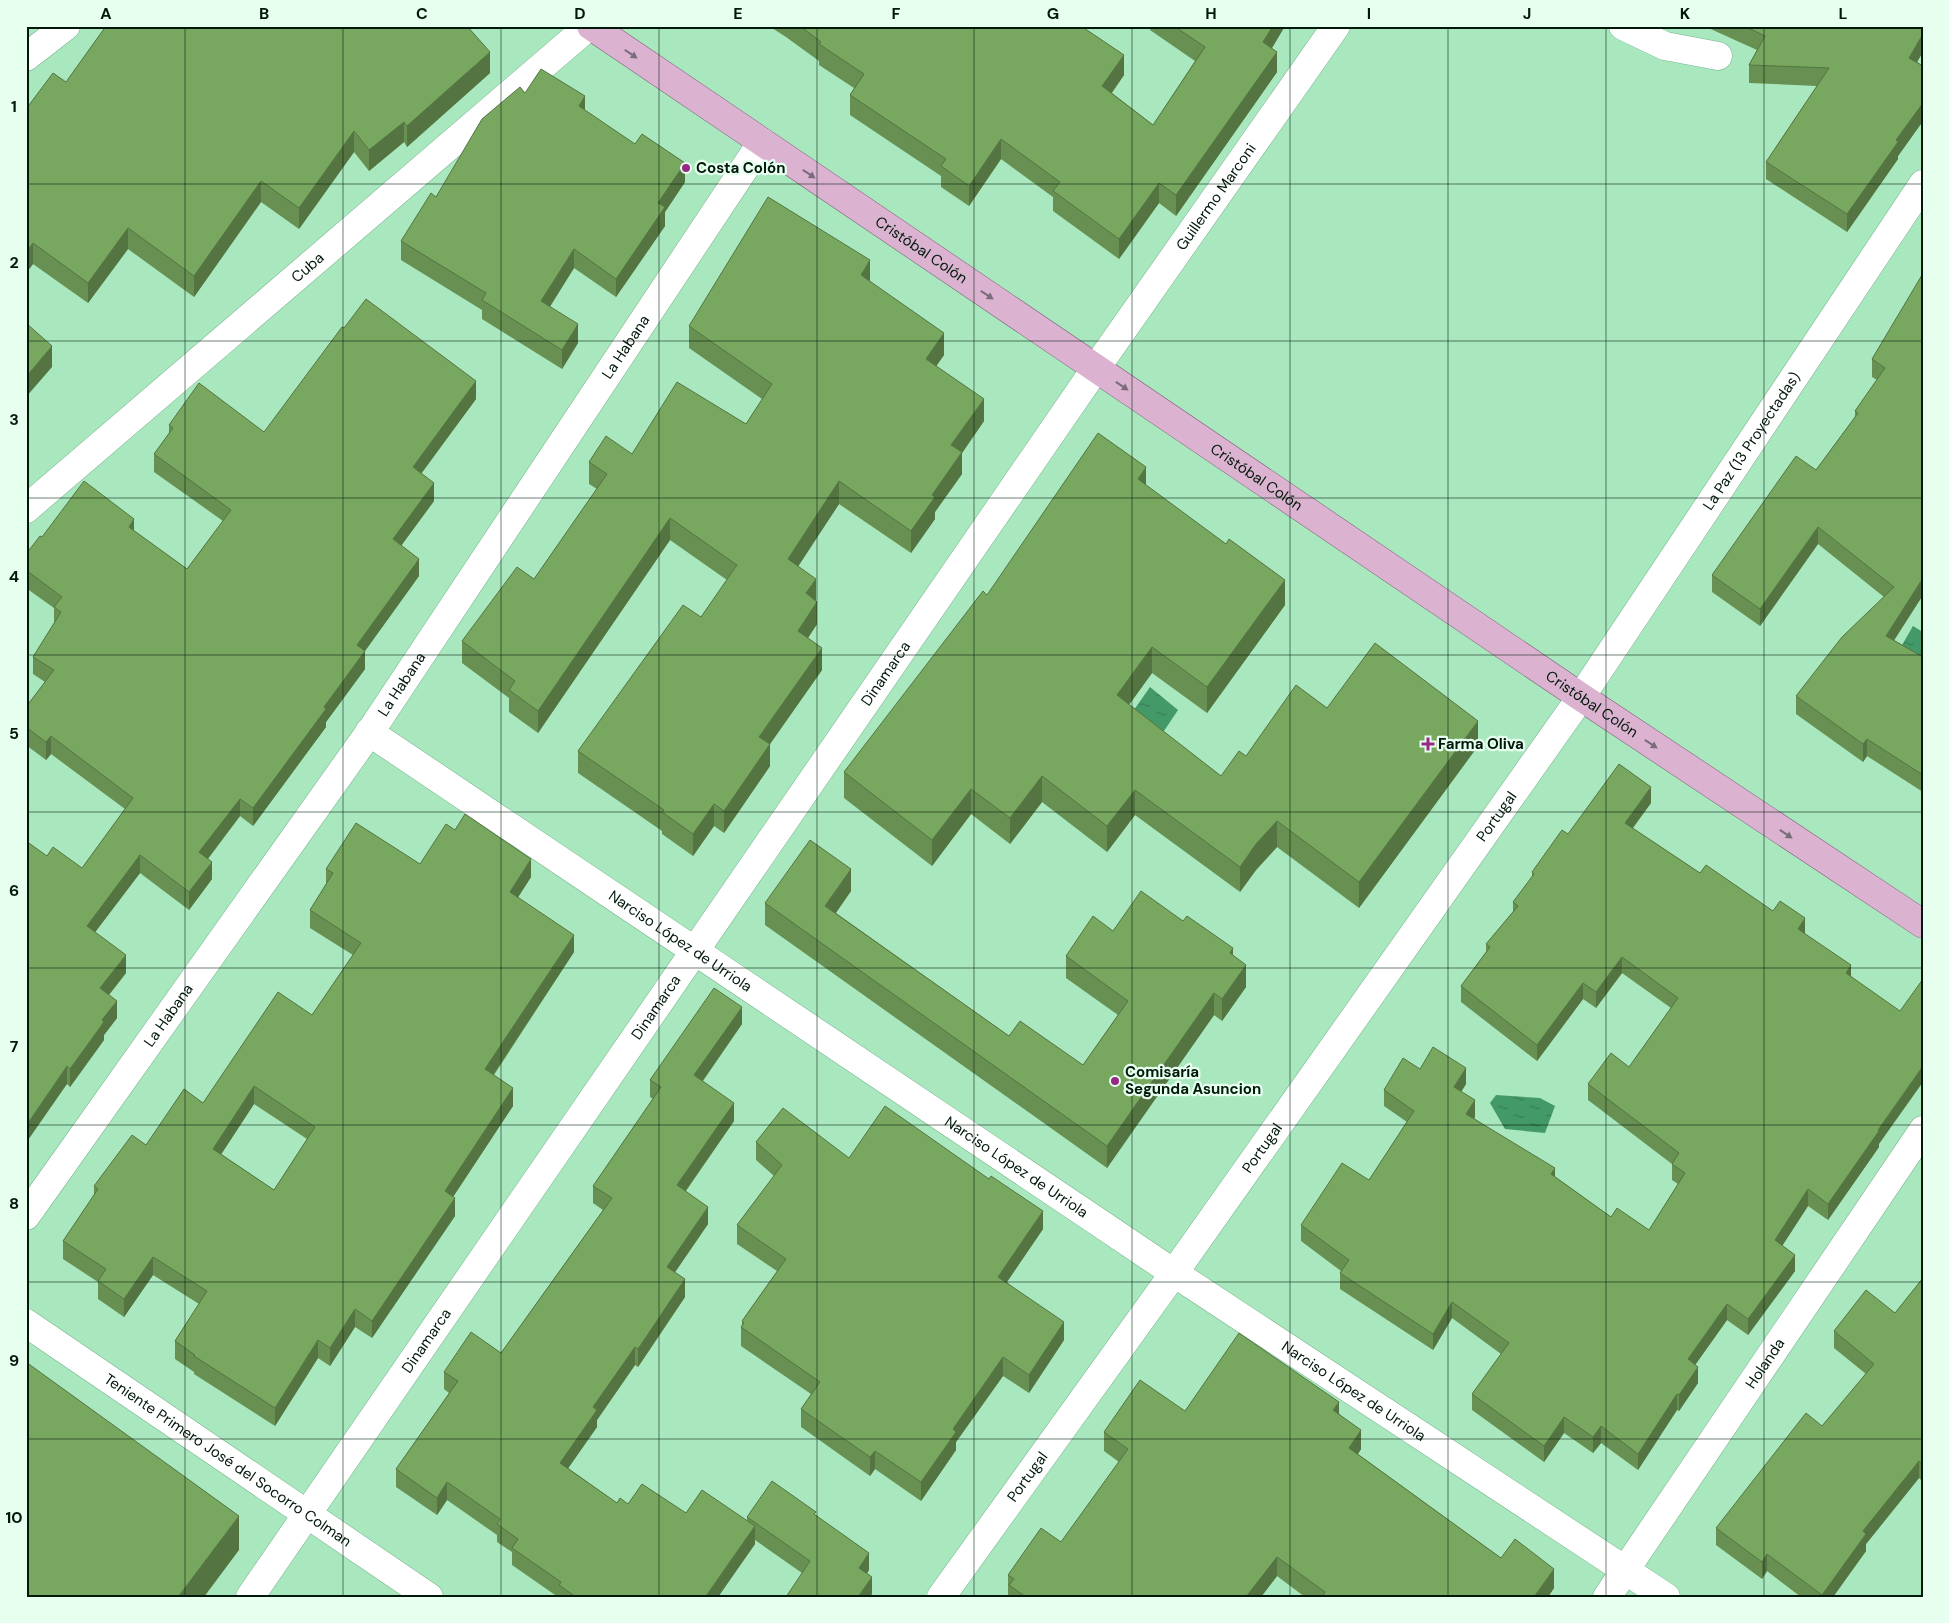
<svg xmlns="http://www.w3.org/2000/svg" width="1949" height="1623" viewBox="0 0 1949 1623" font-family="'DM Sans',sans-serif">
<defs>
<pattern id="water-ripples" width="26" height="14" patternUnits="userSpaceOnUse" patternTransform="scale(1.25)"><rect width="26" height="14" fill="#449968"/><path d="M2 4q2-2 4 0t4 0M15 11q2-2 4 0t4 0" fill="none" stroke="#367c54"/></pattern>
</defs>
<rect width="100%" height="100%" fill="#a9e8bf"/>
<g fill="url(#water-ripples)">
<path d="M1913,626L1923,632V666L1898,652Z"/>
<path d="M1150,687L1178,710L1158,740L1129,717Z"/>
<path d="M1496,1095L1540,1098L1555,1106L1545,1133L1505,1129L1490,1103Z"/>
</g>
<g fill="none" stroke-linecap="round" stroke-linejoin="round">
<g stroke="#77b48d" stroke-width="29">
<g id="minor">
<path d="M1623,26L1665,46L1718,56"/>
<path d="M26,57L66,26"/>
<path id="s1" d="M26,509L589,26"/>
<path id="s2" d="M369,732L1174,1273L1666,1597"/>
<path id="s3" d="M26,1216L376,723L762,142"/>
<path id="s4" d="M26,1323L429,1597"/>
<path id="s5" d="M250,1597L1096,368L1336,26"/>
<path id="s6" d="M941,1597L1174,1273L1581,697L1923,184"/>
<path id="s7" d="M1607,1597L1923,1130"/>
</g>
</g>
<g stroke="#7f5c78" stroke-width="29">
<g id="major">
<path id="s8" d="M591,26L1581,697L1923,924"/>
</g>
</g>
<use href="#minor" stroke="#fff" stroke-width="28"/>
<use href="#major" stroke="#dbb3d1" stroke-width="28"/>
</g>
<g fill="#679052" fill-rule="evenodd">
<path d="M769,26H1081L1124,75L1112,93L1153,125L1195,61L1150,30V26H1285L1272,48L1277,72L1176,216L1159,203L1119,259L1053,211V197L1001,159L969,206L941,187V176L850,115V95L854,88L819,65V61L786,37Z"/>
<path d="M1704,26H1923L1917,62L1923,66V121L1898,156V159L1847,232L1766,179V162L1817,86L1749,83V65L1757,50Z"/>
<path d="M490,73L407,147L404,142L369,171L354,152L299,229L261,202L194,297L128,249L88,303L33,264L26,273L66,82Z"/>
<path d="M525,93L585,110L685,182L665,212V226L616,297L574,268L550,307L578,343L562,369L482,319V310L401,260V241L436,197Z"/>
<path d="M1923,275V595L1894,640L1923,657V792L1867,756L1863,762L1796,714V696L1884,597L1818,544L1760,626L1712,592V575L1816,470L1855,417V411L1877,380L1872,377V359Z"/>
<path d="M870,282L944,355L936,366L984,421L962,453V474L935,512V519L911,553L839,504L798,566L816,601L817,624L808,638L822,670L770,744V766L724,833L714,826L693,856L662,834V831L578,773V751L701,617L727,580L670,540L538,733L509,712V698L462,663V641L534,579L597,489L589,484V462L632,454L746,424L762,399L689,348V326Z"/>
<path d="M476,399L421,473L434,501L401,545L419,576L365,651V669L326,722V727L253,826L240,816L208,859L212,879L189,910L140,873L95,932L126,973L109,995L117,1018L104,1035V1040L70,1087L67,1084L47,856L82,868L125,809L51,754L46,760L26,745V707L45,682L33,674V657L54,623V608L26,588V554L42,537L134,531L187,569L223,521L154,472V454L169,433V425L264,432Z"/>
<path d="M1146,486L1285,605L1207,713L1152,673L1129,705L1221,776L1246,756L1327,708L1478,746L1359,908L1277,847L1256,870L1240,892L1135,815L1107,852L1042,802L1010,844L971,814L932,866L844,798V772L987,595Z"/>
<path d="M1651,803L1632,828L1700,873L1805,934L1851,977L1879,1147L1828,1220L1808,1206L1782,1246L1795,1271L1748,1335L1727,1320L1695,1365L1698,1383L1679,1411L1677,1410L1638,1470L1601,1443L1593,1453L1564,1433L1544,1462L1472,1410V1394L1501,1354L1452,1318L1433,1350L1340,1289V1273L1341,1271L1301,1241V1225L1369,1180L1407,1122L1384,1106V1090L1420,1069L1466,1084L1461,1092L1475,1117L1474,1118L1611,1217L1649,1230L1678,1184L1672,1180V1164L1588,1100V1084L1629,1067L1671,1008L1622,973L1596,1008L1583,999L1537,1061L1461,1002V986L1486,952V944L1513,912V902L1532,877V872L1568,834Z"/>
<path d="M420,864L531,877L518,897L574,952L494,1075L513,1106L453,1197L455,1216L372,1338L355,1327L330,1366L318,1358L275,1426L194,1374V1372L175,1359V1341L199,1304L153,1275L124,1317L98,1299V1282L63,1259V1241L94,1195V1186L203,1103L312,1015L353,955L310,928V910L326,884V869ZM254,1104L307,1139L274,1190L221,1154Z"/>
<path d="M851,891L836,913L1009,1036L1083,1065L1118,1015L1066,978V956L1113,931L1183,921L1233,955L1246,987L1222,1021L1214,1015L1107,1168L765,925V903Z"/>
<path d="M742,1024L703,1081L734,1121L686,1191L708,1224L675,1272L685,1297L638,1367L635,1365L597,1420V1427L568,1468L617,1503L628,1504L686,1513L747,1521V1517L816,1516L869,1570L867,1573L872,1594L802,1573L755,1540V1544L718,1597H558L512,1565V1552L497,1542V1535L447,1500L437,1515L396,1487V1469L449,1393L444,1389V1372L501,1353L603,1210L593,1203V1186L653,1099L650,1097V1080Z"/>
<path d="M756,1142L849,1158L1043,1229L1007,1282L1064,1340L1029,1393L1003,1376L956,1442V1450L921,1501L875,1469L870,1476L801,1427V1409L811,1394L741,1346V1327L742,1325V1321L777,1271L737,1244V1225L774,1176L756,1160Z"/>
<path d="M1923,1278V1482L1919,1478L1866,1544V1551L1833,1597H1801L1767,1571L1762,1579L1716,1545V1528L1822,1426L1866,1374L1834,1348V1331L1895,1313Z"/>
<path d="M1185,1411L1339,1413L1361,1449L1358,1454L1501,1558L1554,1588L1548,1597H1305L1277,1576L1261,1597H1009V1596L1008,1594V1575L1061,1542L1119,1462L1104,1451V1432Z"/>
</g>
<g fill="#547542">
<path d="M1273,26H1285L1263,63V42Z"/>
<path d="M1923,34V52L1909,76V58Z"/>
<path d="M490,52V73L407,147V126Z"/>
<path d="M1277,52V72L1176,216V195Z"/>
<path d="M1124,55V75L1102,106V86Z"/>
<path d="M585,96V114L579,106Z"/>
<path d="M1923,103V121L1898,156V159L1847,232V214L1896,140Z"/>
<path d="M404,122V142L369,171V150Z"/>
<path d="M354,131V152L299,229V208Z"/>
<path d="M1001,139V159L969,206V186Z"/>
<path d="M685,163V182L665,212V226L616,297V279L658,203Z"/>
<path d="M261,181V202L194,297V276Z"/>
<path d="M1159,183V203L1119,259V239Z"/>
<path d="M128,228V249L88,303V283Z"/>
<path d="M33,243V264L26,273V252Z"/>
<path d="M574,249V268L541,320V301Z"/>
<path d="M870,260V282L861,275Z"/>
<path d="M578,324V343L562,369V350Z"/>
<path d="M944,333V355L926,381V359Z"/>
<path d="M52,346V367L26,397V377Z"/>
<path d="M476,381V399L413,485V467Z"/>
<path d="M984,399V421L962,453V474L935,512V519L911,553V531L932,495L951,445Z"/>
<path d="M1146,467V493L1138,479Z"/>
<path d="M839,481V504L788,582V559Z"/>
<path d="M434,483V501L393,557V539Z"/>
<path d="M670,518V540L538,733V711Z"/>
<path d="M134,519V537L129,527Z"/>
<path d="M1818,527V544L1760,626V609Z"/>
<path d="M419,559V576L357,662V645Z"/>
<path d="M1923,578V595L1886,653V636Z"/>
<path d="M816,579V601L806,593Z"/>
<path d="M1285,580V605L1207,713V687Z"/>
<path d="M817,602V624L798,653V631Z"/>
<path d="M1152,647V673L1117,721V695Z"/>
<path d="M822,648V670L770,744V766L724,833V811L759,737Z"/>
<path d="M365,651V669L326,722V727L253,826V808L324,707Z"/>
<path d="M1478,721V746L1359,908V882Z"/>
<path d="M51,736V754L46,760V742Z"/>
<path d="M1867,739V756L1863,762V744Z"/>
<path d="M1042,776V802L1010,844V818Z"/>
<path d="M1651,787V803L1625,839V823Z"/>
<path d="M971,789V814L932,866V840Z"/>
<path d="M1135,790V815L1107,852V826Z"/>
<path d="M240,799V816L199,870V852Z"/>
<path d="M714,804V826L693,856V834Z"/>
<path d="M1277,821V847L1256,870L1240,892V867L1256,844Z"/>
<path d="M140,855V873L87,943V926Z"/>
<path d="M531,859V877L510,910V892Z"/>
<path d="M212,862V879L189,910V892Z"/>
<path d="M851,869V891L825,928V906Z"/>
<path d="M1805,918V934L1798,929Z"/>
<path d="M574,935V952L485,1087V1069Z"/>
<path d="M1233,948V970L1230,953Z"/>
<path d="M126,955V973L100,1006V988Z"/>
<path d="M1622,957V973L1596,1008V992Z"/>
<path d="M1246,965V987L1222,1021V999Z"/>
<path d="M1851,965V981L1846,973Z"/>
<path d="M1583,983V999L1537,1061V1045Z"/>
<path d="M1214,993V1015L1107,1168V1146Z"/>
<path d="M117,1001V1018L104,1035V1040L70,1087V1069L102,1020Z"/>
<path d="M742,1007V1024L694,1093V1075Z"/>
<path d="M67,1066V1084L26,1143V1126Z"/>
<path d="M1923,1066V1082L1879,1144V1147L1828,1220V1204L1878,1130Z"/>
<path d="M1466,1068V1084L1454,1103V1087Z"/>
<path d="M254,1086V1104L213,1167V1149Z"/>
<path d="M513,1088V1106L445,1209V1191Z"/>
<path d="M1475,1100V1117L1466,1130V1114Z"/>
<path d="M734,1103V1121L677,1203V1185Z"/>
<path d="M1555,1168V1184L1551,1174Z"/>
<path d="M1808,1189V1206L1775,1257V1240Z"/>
<path d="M455,1198V1216L372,1338V1321Z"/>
<path d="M708,1207V1224L667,1284V1267Z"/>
<path d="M1043,1211V1229L998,1295V1277Z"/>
<path d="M1795,1255V1271L1748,1335V1319Z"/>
<path d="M153,1257V1275L124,1317V1299Z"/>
<path d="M685,1279V1297L638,1367V1349Z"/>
<path d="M1452,1302V1318L1433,1350V1334Z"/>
<path d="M1727,1304V1320L1688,1375V1359Z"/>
<path d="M355,1309V1327L330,1366V1348Z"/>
<path d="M1064,1322V1340L1029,1393V1375Z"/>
<path d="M318,1340V1358L275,1426V1408Z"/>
<path d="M635,1347V1365L597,1420V1427L560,1480V1463L593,1407Z"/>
<path d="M1003,1357V1376L956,1442V1450L921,1501V1482L953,1429Z"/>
<path d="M1698,1367V1383L1679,1411V1395Z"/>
<path d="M1677,1394V1410L1638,1470V1454Z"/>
<path d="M1339,1402V1421L1333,1410Z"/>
<path d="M1564,1417V1433L1544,1462V1446Z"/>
<path d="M1601,1426V1443L1593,1453V1437Z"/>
<path d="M1361,1430V1449L1349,1467V1448Z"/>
<path d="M875,1451V1469L870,1476V1457Z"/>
<path d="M1919,1461V1478L1866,1544V1551L1833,1597H1822V1595L1863,1531Z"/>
<path d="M447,1482V1500L437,1515V1498Z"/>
<path d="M239,1516V1550L204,1597H178Z"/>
<path d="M755,1526V1544L718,1597H706Z"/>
<path d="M869,1553V1570L859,1586V1568Z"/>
<path d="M1767,1554V1571L1762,1579V1562Z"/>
<path d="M1277,1557V1576L1261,1597H1246Z"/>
<path d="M1554,1569V1588L1548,1597H1534Z"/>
<path d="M872,1577V1594L870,1597H858Z"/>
</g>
<g fill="#78a75f" stroke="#547542" fill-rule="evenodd">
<path d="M106,26H467L490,52L407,126L404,122L369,150L354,131L299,208L261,181L194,276L128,228L88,283L33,243L26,252V109L53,73L66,82Z"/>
<path d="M800,26H1081L1124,55L1102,86L1153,125L1205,47L1174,26H1273L1263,42L1277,52L1176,195L1159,183L1119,239L1053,191L1060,182L1001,139L969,186L941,166L946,159L850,95L864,74L819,44L821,42Z"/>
<path d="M1744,26H1923V34L1909,58L1923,66V103L1896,140L1898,142L1847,214L1766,162L1829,68L1749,65L1765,36Z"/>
<path d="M541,69L585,96L579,106L635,144L642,134L685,163L658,203L665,207L616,279L574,249L541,301L578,324L562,350L482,300L486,293L401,241L431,193L436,197L482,119L520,87L525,93Z"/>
<path d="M768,197L870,260L861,275L944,333L926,359L984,399L951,445L962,452L932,495L935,497L911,531L839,481L788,559L816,579L806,593L817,602L798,631L822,648L759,737L770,744L724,811L714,804L693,834L662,812L664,810L578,751L683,605L701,617L737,565L670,518L538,711L509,690L515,681L462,641L517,567L534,579L607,474L589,462L606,436L632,454L677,382L746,424L772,384L689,326Z"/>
<path d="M1922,275H1923V578L1886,636L1923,657V775L1867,739L1863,744L1796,696L1842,637L1894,587L1818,527L1760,609L1712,575L1796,456L1816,470L1858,413L1855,411L1885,368L1872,359Z"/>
<path d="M366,299L476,381L413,467L434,483L393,539L419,559L357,645L365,651L324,707L326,709L253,808L240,799L199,852L212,862L189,892L140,855L87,926L126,955L100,988L117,1001L102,1020L104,1022L70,1069L67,1066L26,1126V841L47,856L53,847L82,868L133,798L51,736L46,742L26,727V707L54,670L33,657L61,612L54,607L62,597L26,570V554L40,536L42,537L84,481L134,519L129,527L187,569L231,510L154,454L173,428L169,425L199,383L264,432L342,327L344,328Z"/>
<path d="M26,323L52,346L26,377Z"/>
<path d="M1098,433L1146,467L1138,479L1226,544L1229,539L1285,580L1207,687L1152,647L1117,695L1221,776L1239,751L1246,756L1296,685L1327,708L1375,643L1478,721L1359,882L1277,821L1256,844L1240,867L1135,790L1107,826L1042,776L1010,818L971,789L932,840L844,772L983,591L987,595Z"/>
<path d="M1619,764L1651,787L1625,823L1700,873L1706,865L1773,911L1780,901L1805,918L1798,929L1851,965L1846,973L1900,1011L1923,979V1066L1878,1130L1879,1131L1828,1204L1808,1189L1775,1240L1795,1255L1748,1319L1727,1304L1688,1359L1698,1367L1679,1395L1677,1394L1638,1454L1601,1426L1593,1437L1564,1417L1544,1446L1472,1394L1509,1343L1452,1302L1433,1334L1340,1273L1349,1260L1301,1225L1342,1163L1369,1180L1414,1111L1384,1090L1403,1058L1420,1069L1433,1047L1466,1068L1454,1087L1475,1100L1466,1114L1555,1168L1551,1174L1611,1217L1617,1208L1649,1230L1685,1173L1672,1164L1679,1153L1588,1084L1611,1053L1629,1067L1678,998L1622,957L1596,992L1583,983L1537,1045L1461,986L1490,947L1486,944L1518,906L1513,902L1534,874L1532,872L1562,830L1568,834Z"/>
<path d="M465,814L531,859L510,892L574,935L485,1069L513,1088L445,1191L455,1198L372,1321L355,1309L330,1348L318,1340L275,1408L194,1356L195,1355L175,1341L207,1291L153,1257L124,1299L98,1281L106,1269L63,1241L98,1189L94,1186L132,1135L146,1145L184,1089L203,1103L278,992L312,1015L361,943L310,910L333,873L326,869L356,823L420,864L446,824L455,830ZM254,1086L315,1127L274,1190L213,1149Z"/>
<path d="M810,840L851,869L825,906L1009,1036L1020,1021L1083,1065L1128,1001L1066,956L1093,916L1113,931L1141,891L1183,921L1187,916L1233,948L1230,953L1246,965L1222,999L1214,993L1107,1146L765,903Z"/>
<path d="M714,988L742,1007L694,1075L734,1103L677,1185L708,1207L667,1267L685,1279L638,1349L635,1347L593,1407L597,1410L560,1463L617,1503L620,1498L628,1504L642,1484L686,1513L702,1490L755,1526L706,1596L707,1597H576L559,1585L561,1582L512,1548L518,1539L497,1524L500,1519L447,1482L437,1498L396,1469L458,1381L444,1372L471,1332L501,1353L612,1198L593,1186L661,1087L650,1080Z"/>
<path d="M885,1106L989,1179L991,1176L1043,1211L998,1277L1064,1322L1029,1375L1003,1357L953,1429L956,1432L921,1482L875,1451L870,1457L801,1409L820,1382L741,1327L744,1323L742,1321L786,1259L737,1225L782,1165L756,1142L783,1108L849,1158Z"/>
<path d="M1923,1278V1464L1919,1461L1863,1531L1866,1534L1822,1595L1767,1554L1762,1562L1716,1528L1806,1413L1822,1426L1874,1364L1834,1331L1866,1290L1895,1313Z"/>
<path d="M1239,1333L1339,1402L1333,1410L1361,1430L1349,1448L1501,1558L1515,1539L1554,1569L1534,1597H1322L1325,1592L1277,1557L1246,1597H1026L1009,1585L1014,1579L1008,1575L1041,1528L1061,1542L1128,1449L1104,1432L1140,1380L1185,1411Z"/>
<path d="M26,1362L239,1516L178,1597H26Z"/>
<path d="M772,1481L816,1512L814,1514L869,1553L859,1568L872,1577L858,1597H786L810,1561L747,1517Z"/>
</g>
<defs><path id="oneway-solid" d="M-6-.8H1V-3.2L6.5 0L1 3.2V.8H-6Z" transform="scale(1.25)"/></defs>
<g fill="#796d77">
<use href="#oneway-solid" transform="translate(631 54) rotate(34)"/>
<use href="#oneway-solid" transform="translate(809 174) rotate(34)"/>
<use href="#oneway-solid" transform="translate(987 295) rotate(34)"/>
<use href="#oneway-solid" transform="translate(1122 386) rotate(34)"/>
<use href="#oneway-solid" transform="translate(1651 744) rotate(34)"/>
<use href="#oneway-solid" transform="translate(1786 834) rotate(34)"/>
</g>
<path fill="none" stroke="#01180a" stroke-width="1" stroke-opacity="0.55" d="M185,26V1597M343,26V1597M501,26V1597M659,26V1597M817,26V1597M974,26V1597M1132,26V1597M1290,26V1597M1448,26V1597M1606,26V1597M1764,26V1597M26,184H1923M26,341H1923M26,498H1923M26,655H1923M26,812H1923M26,968H1923M26,1125H1923M26,1282H1923M26,1439H1923"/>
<g fill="#982786" stroke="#e6ffee" stroke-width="2">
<circle cx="686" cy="168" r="5"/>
<path d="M1425.5 736.5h5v5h5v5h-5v5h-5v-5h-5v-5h5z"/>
<circle cx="1115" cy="1081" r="5"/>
</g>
<g text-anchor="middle" stroke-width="4.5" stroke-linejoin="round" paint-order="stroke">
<g font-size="15" font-weight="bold" fill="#01180a" stroke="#e6ffee" text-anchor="start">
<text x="696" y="173">Costa Colón</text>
<text x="1438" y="749">Farma Oliva</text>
<text x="1125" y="1077">Comisaría<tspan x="1125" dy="17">Segunda Asuncion</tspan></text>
</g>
<g font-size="15" fill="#01180a" stroke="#e6ffee">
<text dy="5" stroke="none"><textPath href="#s5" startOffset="1701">Guillermo Marconi</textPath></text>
<text dy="5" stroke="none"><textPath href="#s8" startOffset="399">Cristóbal Colón</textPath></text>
<text dy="5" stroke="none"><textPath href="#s1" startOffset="371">Cuba</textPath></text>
<text dy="5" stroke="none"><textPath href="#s3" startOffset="1056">La Habana</textPath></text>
<text dy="5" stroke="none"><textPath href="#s6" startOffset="1412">La Paz (13 Proyectadas)</textPath></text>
<text dy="5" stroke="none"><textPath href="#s8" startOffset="804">Cristóbal Colón</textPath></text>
<text dy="5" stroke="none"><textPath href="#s5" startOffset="1121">Dinamarca</textPath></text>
<text dy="5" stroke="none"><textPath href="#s3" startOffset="651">La Habana</textPath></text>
<text dy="5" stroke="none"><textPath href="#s8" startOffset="1209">Cristóbal Colón</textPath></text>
<text dy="5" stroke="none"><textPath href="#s6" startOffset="958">Portugal</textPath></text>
<text dy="5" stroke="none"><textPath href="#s2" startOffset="375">Narciso López de Urriola</textPath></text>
<text dy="5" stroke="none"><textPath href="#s5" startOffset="716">Dinamarca</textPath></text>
<text dy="5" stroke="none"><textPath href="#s3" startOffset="246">La Habana</textPath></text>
<text dy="5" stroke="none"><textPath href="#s6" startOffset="552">Portugal</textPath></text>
<text dy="5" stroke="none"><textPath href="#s2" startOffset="780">Narciso López de Urriola</textPath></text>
<text dy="5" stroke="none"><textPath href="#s5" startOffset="311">Dinamarca</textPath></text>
<text dy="5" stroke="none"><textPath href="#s7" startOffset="282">Holanda</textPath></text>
<text dy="5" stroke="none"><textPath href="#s2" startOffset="1185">Narciso López de Urriola</textPath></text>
<text dy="5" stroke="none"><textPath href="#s4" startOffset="244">Teniente Primero José del Socorro Colman</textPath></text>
<text dy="5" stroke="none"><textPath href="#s6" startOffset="148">Portugal</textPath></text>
</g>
</g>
<rect width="1949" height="1623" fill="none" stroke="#e6ffee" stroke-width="55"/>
<rect x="28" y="28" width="1894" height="1568" fill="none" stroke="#01180a" stroke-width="2"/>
<g font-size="16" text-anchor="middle" font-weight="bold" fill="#01180a">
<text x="106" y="19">A</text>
<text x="264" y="19">B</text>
<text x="422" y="19">C</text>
<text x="580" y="19">D</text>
<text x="738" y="19">E</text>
<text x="896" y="19">F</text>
<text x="1053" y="19">G</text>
<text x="1211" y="19">H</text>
<text x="1369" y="19">I</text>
<text x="1527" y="19">J</text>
<text x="1685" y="19">K</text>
<text x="1843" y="19">L</text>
<text x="14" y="112">1</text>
<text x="14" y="268">2</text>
<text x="14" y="425">3</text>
<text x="14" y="582">4</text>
<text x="14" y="739">5</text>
<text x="14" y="896">6</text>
<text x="14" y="1052">7</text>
<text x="14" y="1209">8</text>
<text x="14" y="1366">9</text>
<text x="14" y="1523">10</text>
</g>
</svg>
